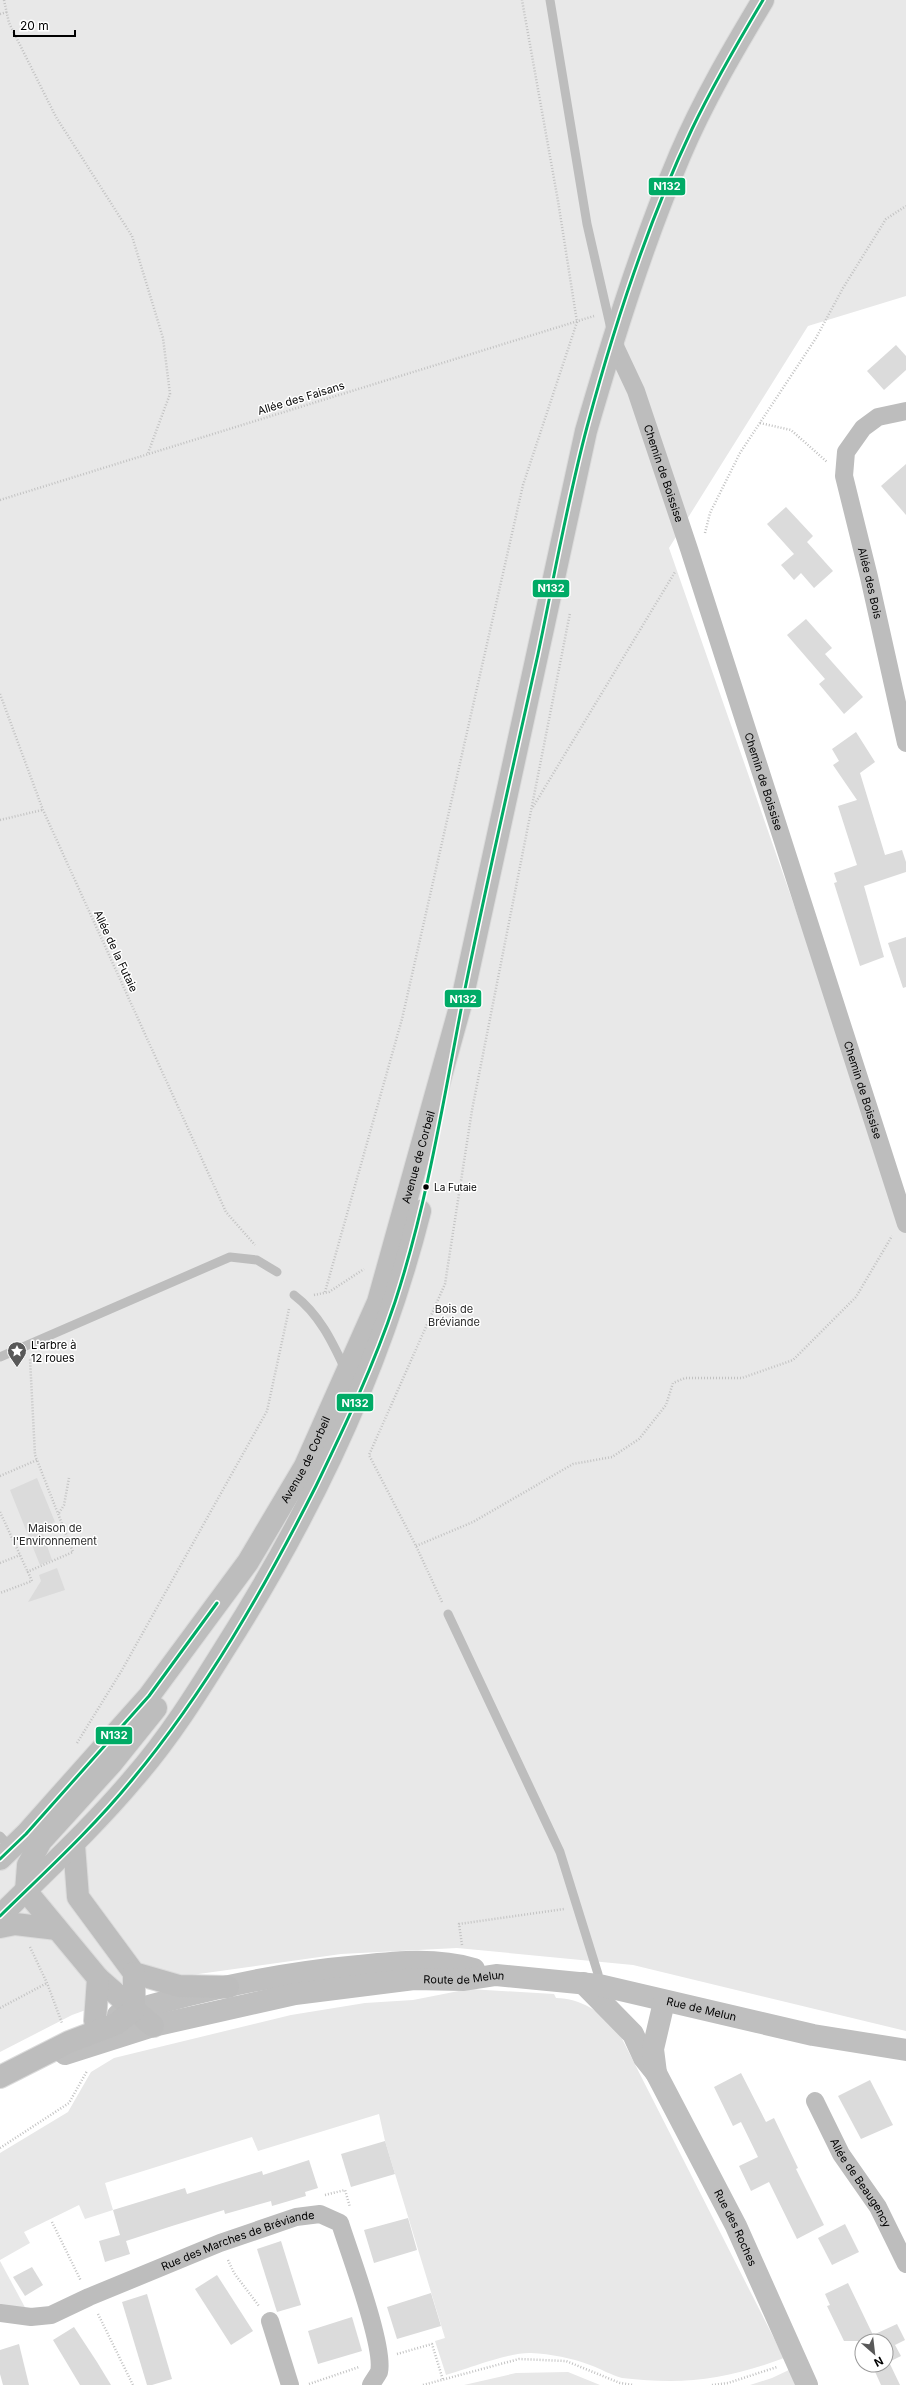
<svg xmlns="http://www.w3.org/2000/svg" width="906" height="2385" viewBox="0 0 906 2385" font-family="Inter,sans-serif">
<rect width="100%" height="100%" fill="#fff"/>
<g fill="#e8e8e8">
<path d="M0,0H906V296L808,326L669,548L906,1225V2031L633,1965L457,1948L341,1954L177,1977L72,2015L0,2052Z"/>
<path d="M469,1989L554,1994L556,1998C582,1999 596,2010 616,2027L784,2358C725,2380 685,2385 622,2378C611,2375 601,2369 590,2365C572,2358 551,2354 531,2353C510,2352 467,2369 446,2375L435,2341L445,2338L385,2141L379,2114L258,2151L252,2137L105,2183L113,2210L85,2219L79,2205L24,2232L30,2243L0,2260V2153L68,2112L91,2072L114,2058L291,2015L365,2003L413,2000Z"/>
<path d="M0,2261L28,2313L0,2307Z"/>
<path d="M791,2369L800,2385H750L772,2378Z"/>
<path d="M568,2372L600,2385H464L516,2373Z"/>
</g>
<g fill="#dbdbdb">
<path d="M896,345L906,356V370L884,390L867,371Z"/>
<path d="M906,464V515L881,486Z"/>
<path d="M786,507L813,536L807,542L833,571L814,588L801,573L794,580L781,565L794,554L767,524Z"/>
<path d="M806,619L832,648L825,654L863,697L844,714L819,684L825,679L787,635Z"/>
<path d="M856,732L875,762L860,773L885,855L902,850L906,862V872L864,886L884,957L860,966L834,883L837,882L834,873L857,865L838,806L857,800L833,765L839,761L832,749Z"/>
<path d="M906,937V987L903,988L888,943Z"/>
<path d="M37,1478L55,1522L41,1528L52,1560L40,1565L10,1490Z"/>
<path d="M57,1568L65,1590L28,1602L41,1581L39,1575Z"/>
<path d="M741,2073L766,2122L774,2118L798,2168L796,2169L824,2225L797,2239L769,2182L751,2191L739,2166L758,2157L741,2122L733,2126L714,2087Z"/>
<path d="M870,2080L893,2125L861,2139L838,2096Z"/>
<path d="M385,2141L395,2174L351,2187L341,2154Z"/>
<path d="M309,2160L318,2188L305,2192L306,2196L272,2206L271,2201L225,2214L224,2210L172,2226L126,2241L130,2254L105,2262L99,2241L120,2235L113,2210L185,2188L187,2194L262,2171L263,2175Z"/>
<path d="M408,2218L417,2250L374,2263L364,2230Z"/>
<path d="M845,2224L859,2252L832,2265L818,2238Z"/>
<path d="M281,2241L301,2305L277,2312L257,2249Z"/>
<path d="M32,2267L43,2285L25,2296L13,2277Z"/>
<path d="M217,2275L253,2331L231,2345L195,2289Z"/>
<path d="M848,2283L873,2335L897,2324L905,2340L895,2345L901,2356L889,2362L900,2385H881L872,2365H886V2341H862V2345V2341H844L827,2306L830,2305L825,2294Z"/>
<path d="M431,2293L441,2326L397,2339L387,2307Z"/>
<path d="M147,2294L172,2379L152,2385H147L122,2302Z"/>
<path d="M352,2317L362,2351L318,2364L308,2331Z"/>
<path d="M74,2327L97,2362L111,2385H80L53,2340Z"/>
<path d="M19,2344L29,2385H3L0,2374V2350Z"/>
</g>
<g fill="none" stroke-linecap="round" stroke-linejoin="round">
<g stroke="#dbdbdb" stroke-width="24">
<g id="primary">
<path d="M74,1845L78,1897L134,1973L179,1986L228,1987"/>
<path id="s7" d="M0,1859L26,1834L149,1696L248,1562L305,1466L378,1302L462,1000L586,431C613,338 642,245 680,155C703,101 733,50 763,0"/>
<path d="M0,1916C46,1870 93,1827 134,1778C169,1738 197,1693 225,1648C311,1513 381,1366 420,1211"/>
<path d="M0,1927L15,1924L57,1929"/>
<path d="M98,1978L153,2026"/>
<path d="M95,2021L98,1978L26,1891L28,1865L41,1841L111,1764L156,1708"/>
<path d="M0,2077L69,2042L116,2024L134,2010V1973"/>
</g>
</g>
<g stroke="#c2c2c2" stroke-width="2.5" stroke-dasharray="1 2" stroke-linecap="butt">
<path d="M4,0L9,23L56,117L132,236L163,338L170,394L148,453"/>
<path d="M0,14L7,12"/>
<path d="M760,423L791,430L827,462"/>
<path d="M0,500L594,316"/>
<path d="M705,533L710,513L740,453L816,338L843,288L886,219L906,206"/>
<path d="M0,694L43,810L226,1212L255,1245"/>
<path d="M533,807L675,572"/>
<path d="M0,820L42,810"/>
<path d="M325,1292L402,1019L523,485L577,322L558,201L522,0"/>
<path d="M314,1295L329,1292L364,1269"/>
<path d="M0,1476L37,1460"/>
<path d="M0,1512L32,1581L0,1593"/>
<path d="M59,1513L64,1505L69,1478"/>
<path d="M416,1546L473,1522L573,1464L612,1457L639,1439L666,1405L673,1383L685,1378H742L793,1360L856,1297L892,1236"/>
<path d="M0,1563L20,1555"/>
<path d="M27,1572L73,1552L35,1455L30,1359"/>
<path d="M442,1602L416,1546L369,1455L445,1284L472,1110L570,613"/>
<path d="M77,1743L122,1670L267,1411L289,1309"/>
<path d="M462,1945L459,1924L564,1909"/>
<path d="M30,1947L47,1983L62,2023"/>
<path d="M0,2008L47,1983"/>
<path d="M0,2148L69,2103L87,2071"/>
<path d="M325,2195L345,2190L350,2207"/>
<path d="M52,2222L81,2281"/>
<path d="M228,2260L234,2273L259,2306"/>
<path d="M98,2314L133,2385"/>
<path d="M397,2354L432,2344L443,2380"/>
<path d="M309,2384L359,2367"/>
<path d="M423,2385L519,2359L566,2361L620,2383L633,2385"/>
<path d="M712,2385L728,2383L777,2367"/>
</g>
<g stroke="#bdbdbd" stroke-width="9">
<path d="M550,0L587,224L611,329"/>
<path d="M294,1295C319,1314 332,1341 345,1369"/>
<path d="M0,1357L230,1257L257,1260L277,1272"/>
<path d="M448,1614L560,1852L598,1974L599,1985"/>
<path d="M0,1836L11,1848"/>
</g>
<g stroke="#bdbdbd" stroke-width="18">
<path id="s1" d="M613,342L636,391L689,549L906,1224"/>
<path id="s2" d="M906,411L878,417L863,428L846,452L844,476L869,577L906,743"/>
<path id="s3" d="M815,2101L841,2154L878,2207L906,2264"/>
<path id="s4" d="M0,2313L31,2317L51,2315L89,2297L220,2243L296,2217L320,2214L340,2223C349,2252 385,2347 379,2372C377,2376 373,2381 371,2385"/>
<path d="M270,2321L290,2385"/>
</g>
<g stroke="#bfbfbf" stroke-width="22">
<path id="s5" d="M583,1983L633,2034L644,2058L656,2073L736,2226L807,2385"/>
<path d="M118,2015C196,1991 278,1973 359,1966C398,1962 436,1958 474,1969"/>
<path id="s6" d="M65,2054L153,2026L295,1994L414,1979L464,1980L496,1975L599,1985L813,2035L906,2050"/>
<path d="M656,2073L653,2049L664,2002"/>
</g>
<use href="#primary" stroke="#bdbdbd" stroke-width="22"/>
<g stroke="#fff" stroke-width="6">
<g id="bus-1">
<path d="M0,1859L26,1834L149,1696L217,1603"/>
<path d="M0,1916C45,1872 92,1829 132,1780C206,1691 264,1589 316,1486C345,1426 374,1365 395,1302C428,1201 444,1097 464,994C487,880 513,767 538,654C554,578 567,502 587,427C614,326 647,224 692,129C713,85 738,42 763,0"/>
</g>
</g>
<use href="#bus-1" stroke="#00ab66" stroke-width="3"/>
</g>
<defs>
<g id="sight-pin" transform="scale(1)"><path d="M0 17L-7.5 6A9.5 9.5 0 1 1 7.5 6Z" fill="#595959" stroke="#fff"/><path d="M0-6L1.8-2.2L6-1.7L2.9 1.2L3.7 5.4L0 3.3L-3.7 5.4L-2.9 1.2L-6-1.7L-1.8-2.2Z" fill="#fff"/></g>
</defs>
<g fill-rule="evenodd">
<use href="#sight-pin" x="17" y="1351"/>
</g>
<circle fill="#000" stroke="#fff" stroke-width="1.5" cx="426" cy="1187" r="3.5"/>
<g text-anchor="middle" stroke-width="3" stroke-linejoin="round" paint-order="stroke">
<g font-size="10" fill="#000" stroke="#fff" text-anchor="start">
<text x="434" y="1191">La Futaie</text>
</g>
<g font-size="11" fill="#000" stroke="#fff">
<text transform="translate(301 398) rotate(-17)" y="4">Allée des Faisans</text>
<text dy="4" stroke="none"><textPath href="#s1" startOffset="141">Chemin de Boissise</textPath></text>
<text dy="4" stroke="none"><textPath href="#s2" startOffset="211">Allée des Bois</textPath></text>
<text dy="4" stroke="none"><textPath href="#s1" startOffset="465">Chemin de Boissise</textPath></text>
<text transform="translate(116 951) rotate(65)" y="4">Allée de la Futaie</text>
<text dy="4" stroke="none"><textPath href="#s1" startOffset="789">Chemin de Boissise</textPath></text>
<text dy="4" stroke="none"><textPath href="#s7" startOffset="829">Avenue de Corbeil</textPath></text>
<text dy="4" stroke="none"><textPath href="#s7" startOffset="505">Avenue de Corbeil</textPath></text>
<text dy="4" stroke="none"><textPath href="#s6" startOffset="408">Route de Melun</textPath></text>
<text dy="4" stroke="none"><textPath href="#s6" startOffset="649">Rue de Melun</textPath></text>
<text dy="4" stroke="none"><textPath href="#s3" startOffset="94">Allée de Beaugency</textPath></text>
<text dy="4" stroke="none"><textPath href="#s5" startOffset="291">Rue des Roches</textPath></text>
<text dy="4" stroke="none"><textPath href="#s4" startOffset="253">Rue des Marches de Bréviande</textPath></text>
</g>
<g font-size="11" fill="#2c2c2c" stroke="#fff">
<text x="454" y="1313">Bois de<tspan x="454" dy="13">Bréviande</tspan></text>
<text x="55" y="1532">Maison de<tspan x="55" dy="13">l'Environnement</tspan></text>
</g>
<g font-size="11" fill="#000" stroke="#fff" text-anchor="start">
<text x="31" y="1349">L'arbre à<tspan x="31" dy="13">12 roues</tspan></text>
</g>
</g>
<g stroke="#fff" stroke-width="1.5">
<rect x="648" y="177" width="38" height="19" rx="4" fill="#00ab66"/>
<rect x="532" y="579" width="38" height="19" rx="4" fill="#00ab66"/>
<rect x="444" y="989" width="38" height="19" rx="4" fill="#00ab66"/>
<rect x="336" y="1393" width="38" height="19" rx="4" fill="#00ab66"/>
<rect x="95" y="1726" width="38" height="19" rx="4" fill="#00ab66"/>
</g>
<g font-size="11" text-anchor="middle" font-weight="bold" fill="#fff">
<text x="667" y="190">N132</text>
<text x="551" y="592">N132</text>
<text x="463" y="1003">N132</text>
<text x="355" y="1407">N132</text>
<text x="114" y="1739">N132</text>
</g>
<g transform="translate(874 2353) rotate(152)"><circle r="19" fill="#ffffff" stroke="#999999"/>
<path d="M0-3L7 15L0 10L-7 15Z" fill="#595959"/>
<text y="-6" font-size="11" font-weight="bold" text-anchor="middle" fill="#000000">N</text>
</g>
<path d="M14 30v6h61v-6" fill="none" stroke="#000000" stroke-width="2"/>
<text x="20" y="30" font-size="12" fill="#000000" stroke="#ffffff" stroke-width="3" paint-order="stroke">20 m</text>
</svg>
